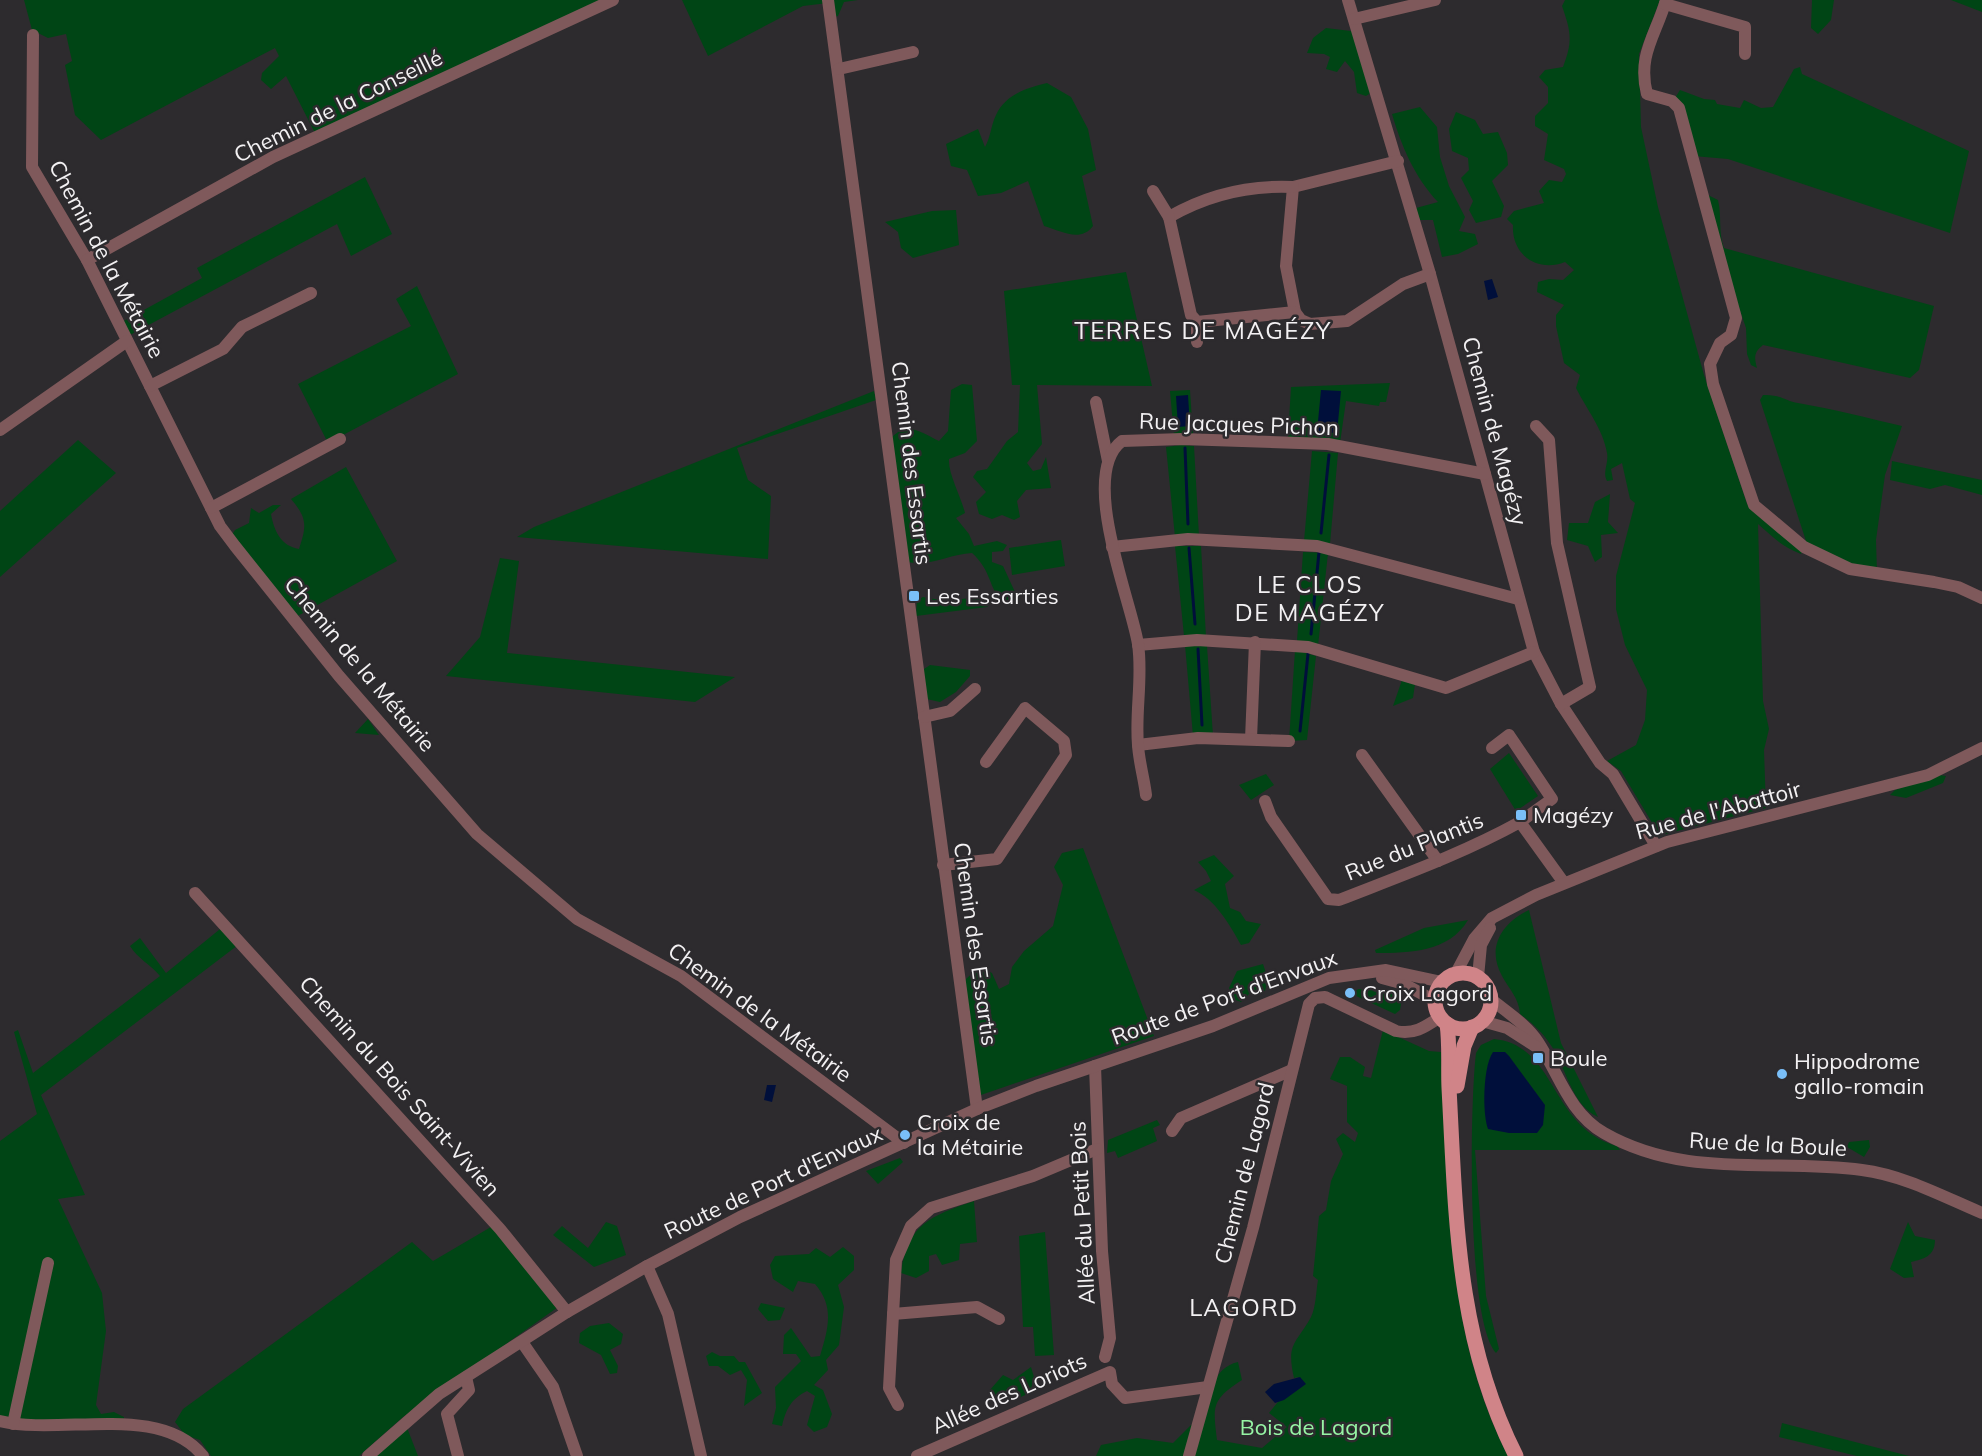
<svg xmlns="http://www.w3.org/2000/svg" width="1982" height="1456" viewBox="0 0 1982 1456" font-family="Mulish,sans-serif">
<rect width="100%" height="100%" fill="#2d2b2e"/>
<g fill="#004515">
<path d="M24,0H601L317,137L286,76L271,89L261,80L262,73L279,56L275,48L101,140L75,115L65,65L72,61L66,34L48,38L32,30Z"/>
<path d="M682,0H858L844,2L838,16L831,18L828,3L803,6L708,56Z"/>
<path d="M1565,0H1660L1639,54L1641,127L1658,207L1704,375L1747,504L1760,517L1806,541L1760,400L1763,395C1780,394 1785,401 1798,403C1833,409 1868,418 1902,426L1885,475L1876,540L1877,573L1803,550L1801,554C1781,546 1773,537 1758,524L1763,701L1769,729L1764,750L1766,808L1662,835L1657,831L1621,771L1607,761L1636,745L1645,720L1647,690L1625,645L1616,609V576L1635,503L1630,499L1622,463L1611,469L1613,480L1607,481C1602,472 1609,463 1607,453C1603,429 1587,410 1576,388L1580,375L1564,363L1556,326V315L1564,305L1537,292L1538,282L1549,279L1563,280L1574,270L1565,262C1538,273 1511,255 1513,225L1507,219L1514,211L1544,203L1539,191L1549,180L1562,182L1566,174L1564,169L1544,160L1548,134L1535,126V116L1548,103V87L1539,77L1545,70L1563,67C1573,41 1571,32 1562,6Z"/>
<path d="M1812,0H1834L1831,20L1818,34L1811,28Z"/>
<path d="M1951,0H1982V12Z"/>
<path d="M1326,28L1359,32L1377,89L1366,96L1357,93L1354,72L1345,61L1337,72L1326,69L1330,57L1324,54L1307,53L1313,38Z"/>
<path d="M1800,67L1802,74L1969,151L1950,233L1728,159L1693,156L1675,98L1680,90L1704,99L1715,100L1717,104L1740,108L1744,100L1761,108L1773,107L1794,69Z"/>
<path d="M1047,83L1071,97L1088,129L1096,170L1082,176L1093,226C1080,243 1062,231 1044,226L1028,181L1001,193L978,196L967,170L951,166L946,144L978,129L985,147C991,136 991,125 996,115C1006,94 1027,88 1047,83Z"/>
<path d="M1420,107L1437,127L1440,157L1449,186L1465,217L1459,231L1475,234L1478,244L1458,254L1442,257L1433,220H1420L1416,208L1438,202C1415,178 1401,145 1392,114Z"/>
<path d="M1456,112L1475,120L1483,134L1498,132L1507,153L1508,165L1492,181L1504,206L1501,217L1476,223L1469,210L1473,201L1461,178L1469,170L1468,158L1452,151L1449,129Z"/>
<path d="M365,177L392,234L351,256L337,224L128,336L122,322L202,278L197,268Z"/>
<path d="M1708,195L1718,200C1722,216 1718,232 1724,248L1934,306L1919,370L1910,378L1763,345C1754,352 1754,357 1757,368L1751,365L1747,354L1746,328L1718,246Z"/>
<path d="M956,210L959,245L913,258L901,248L898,232L885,222L932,211Z"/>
<path d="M1126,272L1152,386L1037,385L1042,444L1027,463L1033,471L1041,469L1046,457L1051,488L1026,490L1017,501L1020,517L1014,520L1002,515L992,519L979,514L976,502L986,492L973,477L977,471L987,469L1007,441L1018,432L1020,385H1012L1004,291Z"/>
<path d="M417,286L458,374L328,443L298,384L411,326L396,299Z"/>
<path d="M1390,383L1386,402H1380L1379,406L1346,401L1340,443L1288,437L1291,387Z"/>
<path d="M962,384L972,385L977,441L965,453L949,459C948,474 961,496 965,513L956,518L969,534L974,546L997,541L1007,545L1003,551L992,552V562L1003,566L1015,592L1011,601L1003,603C988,587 992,571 972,553C950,554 929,567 908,562L892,437C909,421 921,433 939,441L948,431L951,390Z"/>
<path d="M1190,390L1193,435L1174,436L1170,391Z"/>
<path d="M874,391L876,400L737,448L748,480L771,496L768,559L517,537L534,527Z"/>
<path d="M78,440L116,473L0,577V511Z"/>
<path d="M1181,445L1194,446L1199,536L1175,537L1166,447Z"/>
<path d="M1312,451L1338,453L1330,544L1304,541Z"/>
<path d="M1892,461L1982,480V495L1945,485L1930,489L1890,480Z"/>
<path d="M346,467L397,561L294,618L230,538L235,530L249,523L251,508L259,513L273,505H281L271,514C274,531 281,546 299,549C307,525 307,518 291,499Z"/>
<path d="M1610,494L1608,522L1618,533L1601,535L1602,557L1595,562L1588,546L1567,540L1569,523H1588L1595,502Z"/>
<path d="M1061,540L1065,566L1012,575L1009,548Z"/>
<path d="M1175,546H1201L1206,637L1184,636Z"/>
<path d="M1303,552L1328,553L1318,646L1297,641Z"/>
<path d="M500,558L519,561L507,653L735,677L695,702L446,676L480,637Z"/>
<path d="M988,594L991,602L987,607L916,616L917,600L923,597C946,602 965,600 988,594Z"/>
<path d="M1185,645L1207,646L1213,736H1193Z"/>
<path d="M1295,650L1316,656L1307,740L1289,741Z"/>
<path d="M930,665L970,670V676L956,692L940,702L922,698L921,671Z"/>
<path d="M1402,680L1415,684L1413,698L1393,706Z"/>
<path d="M368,719L379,735L355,733Z"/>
<path d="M1509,753L1538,796L1516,811L1490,769Z"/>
<path d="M1266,774L1274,785L1251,800L1239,785Z"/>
<path d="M1939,775L1946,776L1943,783L1906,798L1890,795L1895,790Z"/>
<path d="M1083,848L1154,1036L975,1097L961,991L966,979L979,967L992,973L999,989L1009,984L1012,967L1024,951L1053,926L1063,885L1054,867L1062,853Z"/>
<path d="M1214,855L1234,876L1225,884L1230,908L1240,912L1246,921L1261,924L1249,943L1241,945C1230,925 1215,899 1194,890L1211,881L1206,871L1198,862Z"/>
<path d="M1529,910L1561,1043L1598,1117C1571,1105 1566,1066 1550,1044C1542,1032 1532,1023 1520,1014C1519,998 1509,989 1502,976C1486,947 1502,923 1529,910Z"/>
<path d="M1468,920C1449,952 1410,953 1376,953L1375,950L1424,928Z"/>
<path d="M225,925L242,942L41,1095L85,1195L58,1199L102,1293L106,1331L96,1405L101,1414L114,1412L124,1417V1420L0,1421V1141L37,1114L14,1032L18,1030L33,1073L160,976C151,965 137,958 130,946L140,938L166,973Z"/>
<path d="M1263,964L1268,979L1265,991H1252L1241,1002L1233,999L1229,988L1237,971Z"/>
<path d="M1359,989L1387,992L1402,998L1400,1010L1395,1014L1354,995V991Z"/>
<path d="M1383,1030L1429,1051L1441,1052C1448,1188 1444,1332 1508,1456H1096L1101,1445L1137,1438L1173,1443L1191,1425L1203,1418C1210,1395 1212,1368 1238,1362L1242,1380C1211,1400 1213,1406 1217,1440L1262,1448L1287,1427L1269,1413L1298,1377L1294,1378C1286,1343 1296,1344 1311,1317C1316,1307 1316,1291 1318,1280L1313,1276L1319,1216L1326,1210L1331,1181L1343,1154L1336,1139L1343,1133L1355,1142L1358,1133L1347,1122V1086L1330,1079L1340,1057H1350L1365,1067L1363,1076L1371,1078Z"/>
<path d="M1494,1039C1557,1045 1550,1128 1617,1146L1620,1150H1475L1486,1296L1499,1349L1496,1353C1466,1320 1470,1102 1476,1053L1481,1045Z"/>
<path d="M1157,1120L1160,1125L1153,1128L1157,1141L1118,1158L1115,1151L1107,1153L1108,1140Z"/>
<path d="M1869,1140L1870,1147L1864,1157L1847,1147L1849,1142Z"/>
<path d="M900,1158L903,1162L878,1184L866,1171Z"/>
<path d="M974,1201L977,1242L960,1244L959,1260L942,1265L936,1254L929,1256V1271L916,1278L901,1273C907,1224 931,1216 974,1201Z"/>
<path d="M606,1222L617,1226L626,1255L594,1267L553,1235L562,1226L588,1248Z"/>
<path d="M1908,1222L1915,1236L1935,1240C1935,1256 1924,1259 1911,1262L1914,1277L1904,1278L1890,1269Z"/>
<path d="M496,1224L561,1305L403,1417L359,1456H211L200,1440L185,1435L175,1422L183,1409L412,1242L433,1261Z"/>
<path d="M1045,1232L1054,1355L1035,1356L1033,1327H1023L1019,1236Z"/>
<path d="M843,1247L854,1256V1270L838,1285L844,1307L839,1345L826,1360L828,1370L814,1385L823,1390L832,1414L827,1427L814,1432L807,1425L815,1396L807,1391C791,1399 786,1409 782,1426L772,1424L776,1408L775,1387L801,1361L796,1354H783L784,1335L791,1328L811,1357L820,1356C828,1329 835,1307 815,1284L798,1281L793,1292L773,1279L770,1265L775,1256L809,1254L816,1248L830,1257Z"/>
<path d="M761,1303L785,1308L780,1320L768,1321L758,1309Z"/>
<path d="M609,1323L623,1334L621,1344L610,1350L618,1366L617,1373L610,1374L601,1355L579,1343L580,1333L590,1326Z"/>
<path d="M712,1352L720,1356H734L739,1362H745L762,1393L744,1406L747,1380L741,1370L730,1375L718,1366H709L706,1356Z"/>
<path d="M1031,1367L1034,1377L1030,1393L1009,1402L990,1399L989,1391L1003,1375L1013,1380Z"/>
<path d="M1782,1423L1909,1456H1857L1779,1437Z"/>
<path d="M406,1425L418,1456H376Z"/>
</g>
<g fill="#000f3b">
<path d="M1492,279L1498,297L1488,300L1484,281Z"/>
<path d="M1321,390L1341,391L1337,433L1317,432Z"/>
<path d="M1188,395L1190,426L1178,427L1176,396Z"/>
<path d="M1493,1052H1505L1509,1056L1545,1105L1543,1125L1537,1133H1509L1488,1129C1482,1113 1483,1066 1493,1052Z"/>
<path d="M767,1085H776L772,1102L764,1100Z"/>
<path d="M1300,1377L1306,1384L1284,1400L1275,1403L1265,1392L1274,1384Z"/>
</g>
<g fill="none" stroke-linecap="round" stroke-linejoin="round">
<g stroke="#000f3b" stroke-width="3">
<path d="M1185,448L1188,524"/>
<path d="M1321,533L1329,455"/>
<path d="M1189,548L1195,624"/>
<path d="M1311,634L1319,552"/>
<path d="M1198,649L1202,725"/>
<path d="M1300,731L1308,654"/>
</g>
<g stroke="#7f595b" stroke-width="12">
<path d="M828,0L977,1109"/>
<path d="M1348,0L1430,274L1534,652L1561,704L1600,763L1613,774L1656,846"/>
<path d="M1666,0C1656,35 1637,55 1647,94L1672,101L1679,108L1736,318L1731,335L1720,343L1710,364L1713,384L1754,505L1804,547L1850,569L1934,582L1958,587L1982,598"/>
<path d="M1665,4L1745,27V54"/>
<path d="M1354,19L1435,0"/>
<path d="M33,35L32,167L87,260L220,526L235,546L339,676L477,834L577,919L681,976L904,1143"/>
<path d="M839,69L913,52"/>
<path d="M1398,161L1293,187L1286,266L1295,312L1301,320L1310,324L1347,321L1403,284L1430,274"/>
<path d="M1293,187C1249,185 1207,195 1169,217L1191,315L1197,322L1295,312"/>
<path d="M1153,191L1169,217"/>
<path d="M87,260L273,157L613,0"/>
<path d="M1197,322V342"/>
<path d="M150,386L223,349L242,327L311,293"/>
<path d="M1096,402L1108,461"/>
<path d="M1536,426L1549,440L1557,543L1590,687L1561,704"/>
<path d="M0,430L127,341"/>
<path d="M211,508L340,439"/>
<path d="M1112,547L1188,539L1317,546L1518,599"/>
<path d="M1138,645L1197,640L1308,647L1446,688L1534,652"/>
<path d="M924,717L950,711L975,689"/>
<path d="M1251,739L1255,642"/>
<path d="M1138,745L1198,738L1289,741"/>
<path d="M1492,748L1509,735L1552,799L1520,822"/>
<path d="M1362,755L1438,861"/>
<path d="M1146,795C1144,778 1139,762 1138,745C1135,712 1143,677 1138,644C1131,600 1078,474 1122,441L1182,439L1328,444L1485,474"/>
<path d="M1265,801L1271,817L1328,899L1339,900C1400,876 1462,854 1520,822L1564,883"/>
<path d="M943,865L997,859L1066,755L1064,741L1025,708L986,762"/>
<path d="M195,893L500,1229L567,1312"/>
<path d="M1456,973L1474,939L1492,918L1536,895L1667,842L1928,775L1982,748"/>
<path d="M1478,977L1481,945L1490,928"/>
<path d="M1382,978L1404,984L1435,1001"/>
<path d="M1492,1000C1508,1013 1527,1025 1538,1042C1559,1074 1569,1113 1604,1133C1686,1180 1774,1158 1862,1170C1903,1175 1944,1197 1982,1213"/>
<path d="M1482,1021L1507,1028L1535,1046"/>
<path d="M1095,1066L1102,1251L1110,1338L1105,1357"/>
<path d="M1172,1131L1181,1118L1292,1070"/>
<path d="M647,1266L668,1314L701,1456"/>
<path d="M893,1314L977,1307L999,1319"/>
<path d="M522,1342L553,1387L577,1456"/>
<path d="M898,1405L889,1388L896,1260L911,1226L931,1208L1033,1176L1097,1149"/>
<path d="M0,1421C61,1436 160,1402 203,1456"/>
<path d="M13,1424L48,1263"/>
<path d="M368,1456L439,1394L567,1312L647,1266L740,1217L977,1109L1036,1086L1213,1026L1329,978L1386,970L1442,982"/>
<path d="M458,1456L447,1414L469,1390L466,1377"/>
<path d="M917,1456L1110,1372L1112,1384L1125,1398L1208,1387"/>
<path d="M1189,1456L1253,1228L1309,1004L1315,998L1325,997L1396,1031C1414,1035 1425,1027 1440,1017"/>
</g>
<g stroke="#d08488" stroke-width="15">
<circle cx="1463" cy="1001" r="28"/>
<path d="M1447,1024C1450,1045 1448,1066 1449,1088C1456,1217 1456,1337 1516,1456"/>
<path d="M1457,1086L1464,1046L1472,1027"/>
</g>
</g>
<g fill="#7abff8" stroke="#2d2b2e" stroke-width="2">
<rect x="908" y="590" width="12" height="12" rx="3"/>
<rect x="1515" y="809" width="12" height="12" rx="3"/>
<circle cx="1350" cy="993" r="6"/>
<rect x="1532" y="1052" width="12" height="12" rx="3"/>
<circle cx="1782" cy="1074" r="6"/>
<circle cx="905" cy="1135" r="6"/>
</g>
<g text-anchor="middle" stroke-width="5" stroke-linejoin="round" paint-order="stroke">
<g font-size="22" fill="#f3f1f3" stroke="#2d2b2e">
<text transform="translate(338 106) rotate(-26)" y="8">Chemin de la Conseillé</text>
<text transform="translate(107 259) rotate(62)" y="8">Chemin de la Métairie</text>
<text transform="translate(1239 424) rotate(2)" y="8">Rue Jacques Pichon</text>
<text transform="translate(1495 431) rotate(75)" y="8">Chemin de Magézy</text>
<text transform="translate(912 463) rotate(83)" y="8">Chemin des Essartis</text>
<text transform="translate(360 664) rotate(50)" y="8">Chemin de la Métairie</text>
<text transform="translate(1718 810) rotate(-15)" y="8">Rue de l'Abattoir</text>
<text transform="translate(1414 846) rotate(-22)" y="8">Rue du Plantis</text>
<text transform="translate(976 944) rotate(82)" y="8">Chemin des Essartis</text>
<text transform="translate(1224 997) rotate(-20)" y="8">Route de Port d'Envaux</text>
<text transform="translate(760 1012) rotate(36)" y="8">Chemin de la Métairie</text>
<text transform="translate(400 1086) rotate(48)" y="8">Chemin du Bois Saint-Vivien</text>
<text transform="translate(1768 1144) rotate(3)" y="8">Rue de la Boule</text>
<text transform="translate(1244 1173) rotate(-76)" y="8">Chemin de Lagord</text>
<text transform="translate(773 1182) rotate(-25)" y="8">Route de Port d'Envaux</text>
<text transform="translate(1082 1213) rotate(-93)" y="8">Allée du Petit Bois</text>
<text transform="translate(1009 1393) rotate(-24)" y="8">Allée des Loriots</text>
</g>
<g font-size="22" fill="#f3f1f3" stroke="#2d2b2e" text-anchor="start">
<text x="926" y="604">Les Essarties</text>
<text x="1533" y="823">Magézy</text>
<text x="1362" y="1001">Croix Lagord</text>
<text x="1550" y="1066">Boule</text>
<text x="1794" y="1069">Hippodrome<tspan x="1794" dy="25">gallo-romain</tspan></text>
<text x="917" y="1130">Croix de<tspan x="917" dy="25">la Métairie</tspan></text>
</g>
<g font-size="22" fill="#97f5a5" stroke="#2d2b2e">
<text x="1316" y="1435">Bois de Lagord</text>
</g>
<g font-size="24" letter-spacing="1.5" fill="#f3f1f3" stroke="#2d2b2e">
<text x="1203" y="339">TERRES DE MAGÉZY</text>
<text x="1310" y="593">LE CLOS<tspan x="1310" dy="28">DE MAGÉZY</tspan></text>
<text x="1244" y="1316">LAGORD</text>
</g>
</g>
</svg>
